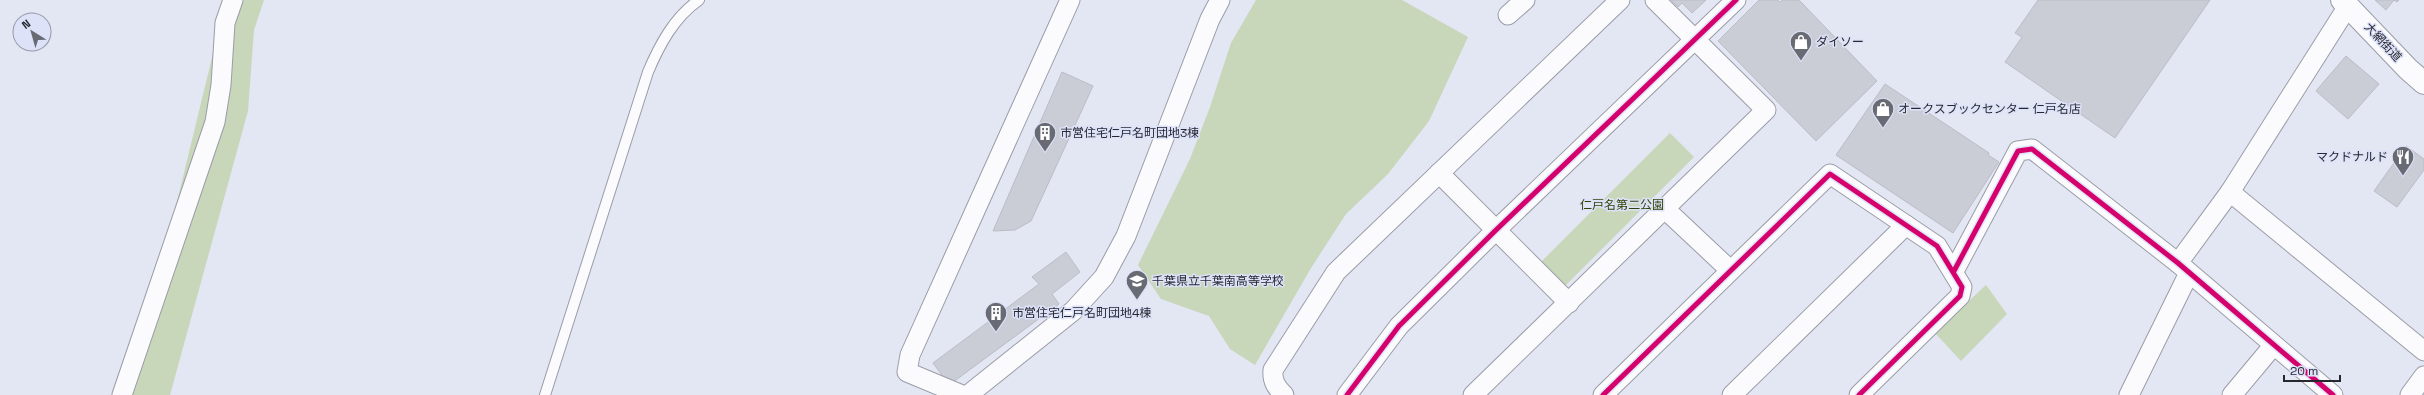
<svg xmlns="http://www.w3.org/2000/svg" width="2424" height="395" viewBox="0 0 2424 395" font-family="'Space Grotesk','Noto Sans JP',sans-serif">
<rect width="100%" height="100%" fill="#e3e6f3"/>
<g fill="#c8d6ba">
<path d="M226,0H264L254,30L248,111L170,395H130Z"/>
<path d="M1256,0H1402L1468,37L1429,121L1388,174L1346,214L1311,268L1255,365L1230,349L1209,316L1161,299L1138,265L1190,159L1210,107L1231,43Z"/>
<path d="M1670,133L1694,157L1563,288L1539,264Z"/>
<path d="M1986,285L2007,314L1961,361L1935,333Z"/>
</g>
<g fill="#cacdd6" stroke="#babcc6">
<path d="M1671,0H1706L1692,13L1682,3L1678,7Z"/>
<path d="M1759,0H1777L1780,2L1782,0H1799L1877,81L1816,141L1718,41Z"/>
<path d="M2038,0H2210L2115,138L2005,62L2022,37L2015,33Z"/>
<path d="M2375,0H2399L2397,2L2394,0L2386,10Z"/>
<path d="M2346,56L2379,84L2348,119L2316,91Z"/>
<path d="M1062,72L1093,86L1031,221L1015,230L993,231Z"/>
<path d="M1885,84L1989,153L1988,155L1999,162L1953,233L1836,155Z"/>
<path d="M2406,146L2424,159V170L2397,207L2374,191Z"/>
<path d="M1066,252L1080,272L1052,294L1059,304L949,385L933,363L1039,284L1032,277Z"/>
</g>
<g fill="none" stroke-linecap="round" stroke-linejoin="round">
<g stroke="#9a9da7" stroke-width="12">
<path id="service" d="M545,395L648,72C659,46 674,17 699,0"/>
</g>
<g stroke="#9a9da7" stroke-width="21">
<g id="minor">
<path d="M1508,15L1525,0"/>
<path d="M1439,173L1569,303"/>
<path d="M2230,192L2424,351"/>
<path d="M1665,209L1730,270"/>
<path d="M2178,263L2230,192L2348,6"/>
<path d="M1954,271L2018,151L2032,149L2178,263L2333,395"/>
<path d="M122,395L215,122L221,85L225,23L233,0"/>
<path d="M962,395L907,372L910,355L1070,0"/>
<path d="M968,395L1073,311L1104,277L1126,236L1210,19L1220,0"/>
<path d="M1284,395C1276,387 1272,381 1273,370L1336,272L1620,0"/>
<path d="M1347,395L1399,326L1495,231L1736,0"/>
<path d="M1473,395L1766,110L1655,0"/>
<path d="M1603,395L1830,174L1937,246L1962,287L1960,296L1859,395"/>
<path d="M1732,395L1906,225"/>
<path d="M2129,395L2189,273"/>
<path d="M2232,395L2273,346"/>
<path d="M2410,395L2424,376"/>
</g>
</g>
<g stroke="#9a9da7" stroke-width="24">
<path id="primary" d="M2342,0L2408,69L2424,83"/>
</g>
<use href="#service" stroke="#fbfbfd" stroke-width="10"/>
<use href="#minor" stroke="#fbfbfd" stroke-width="19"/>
<use href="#primary" stroke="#fbfbfd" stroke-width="22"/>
<g stroke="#dde2f9" stroke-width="8">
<g id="cycleway">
<path d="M1954,271L2018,151L2032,149L2178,263L2333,395"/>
<path d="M1347,395L1399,326L1495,231L1736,0"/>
<path d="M1603,395L1830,174L1937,246L1962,287L1960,296L1859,395"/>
</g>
</g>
<use href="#cycleway" stroke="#d6006c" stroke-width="5"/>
</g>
<defs>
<g id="shop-pin" transform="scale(1.15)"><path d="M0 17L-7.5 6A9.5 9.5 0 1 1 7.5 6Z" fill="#686a74" stroke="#dde2f9"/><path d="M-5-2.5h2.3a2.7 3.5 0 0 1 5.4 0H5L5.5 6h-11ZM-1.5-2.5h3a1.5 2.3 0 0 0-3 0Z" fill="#fff"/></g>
<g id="building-pin" transform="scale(1.15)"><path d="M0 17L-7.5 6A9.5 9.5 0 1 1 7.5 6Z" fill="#686a74" stroke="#dde2f9"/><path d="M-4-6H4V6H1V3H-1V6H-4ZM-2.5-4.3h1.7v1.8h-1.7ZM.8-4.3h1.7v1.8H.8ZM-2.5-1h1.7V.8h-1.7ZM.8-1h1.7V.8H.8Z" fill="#fff"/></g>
<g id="restaurant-pin" transform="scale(1.15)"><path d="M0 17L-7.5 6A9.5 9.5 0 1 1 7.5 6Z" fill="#686a74" stroke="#dde2f9"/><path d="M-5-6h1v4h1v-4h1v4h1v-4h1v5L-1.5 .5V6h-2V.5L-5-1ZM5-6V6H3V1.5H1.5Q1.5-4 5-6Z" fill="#fff"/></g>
<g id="school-pin" transform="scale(1.15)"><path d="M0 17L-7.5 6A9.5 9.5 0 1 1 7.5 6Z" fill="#686a74" stroke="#dde2f9"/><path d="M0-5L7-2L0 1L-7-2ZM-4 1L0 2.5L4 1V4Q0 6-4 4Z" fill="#fff"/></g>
</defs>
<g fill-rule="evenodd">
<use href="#shop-pin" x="1801" y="42"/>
<use href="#shop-pin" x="1883" y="109"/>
<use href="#building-pin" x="1045" y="133"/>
<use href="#restaurant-pin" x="2403" y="157"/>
<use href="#school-pin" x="1137" y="281"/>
<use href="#building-pin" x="996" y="313"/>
</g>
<g text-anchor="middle" stroke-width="3" stroke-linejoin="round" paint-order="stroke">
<g font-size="12" fill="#262830" stroke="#dde2f9" text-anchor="start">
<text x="1816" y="46">ダイソー</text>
<text x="1898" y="113">オークスブックセンター 仁戸名店</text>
<text x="1060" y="137">市営住宅仁戸名町団地3棟</text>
<text x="2388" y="161" text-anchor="end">マクドナルド</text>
<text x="1152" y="285">千葉県立千葉南高等学校</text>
<text x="1012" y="317">市営住宅仁戸名町団地4棟</text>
</g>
<g font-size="12" fill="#262830" stroke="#dde2f9">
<text transform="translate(2383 42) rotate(47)" y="4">大網街道</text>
</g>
<g font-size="12" fill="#324306" stroke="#dde2f9">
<text x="1622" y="209">仁戸名第二公園</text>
</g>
</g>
<g transform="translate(32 32) rotate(323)"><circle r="19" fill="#dde2f9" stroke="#9498a9"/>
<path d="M0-3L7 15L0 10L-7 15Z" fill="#686a74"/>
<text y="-6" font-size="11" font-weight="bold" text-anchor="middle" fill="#262830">N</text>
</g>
<path d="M2284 375v6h56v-6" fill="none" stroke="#262830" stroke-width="2"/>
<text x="2290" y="375" font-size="12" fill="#262830" stroke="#dde2f9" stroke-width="3" paint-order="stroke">20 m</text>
</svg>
